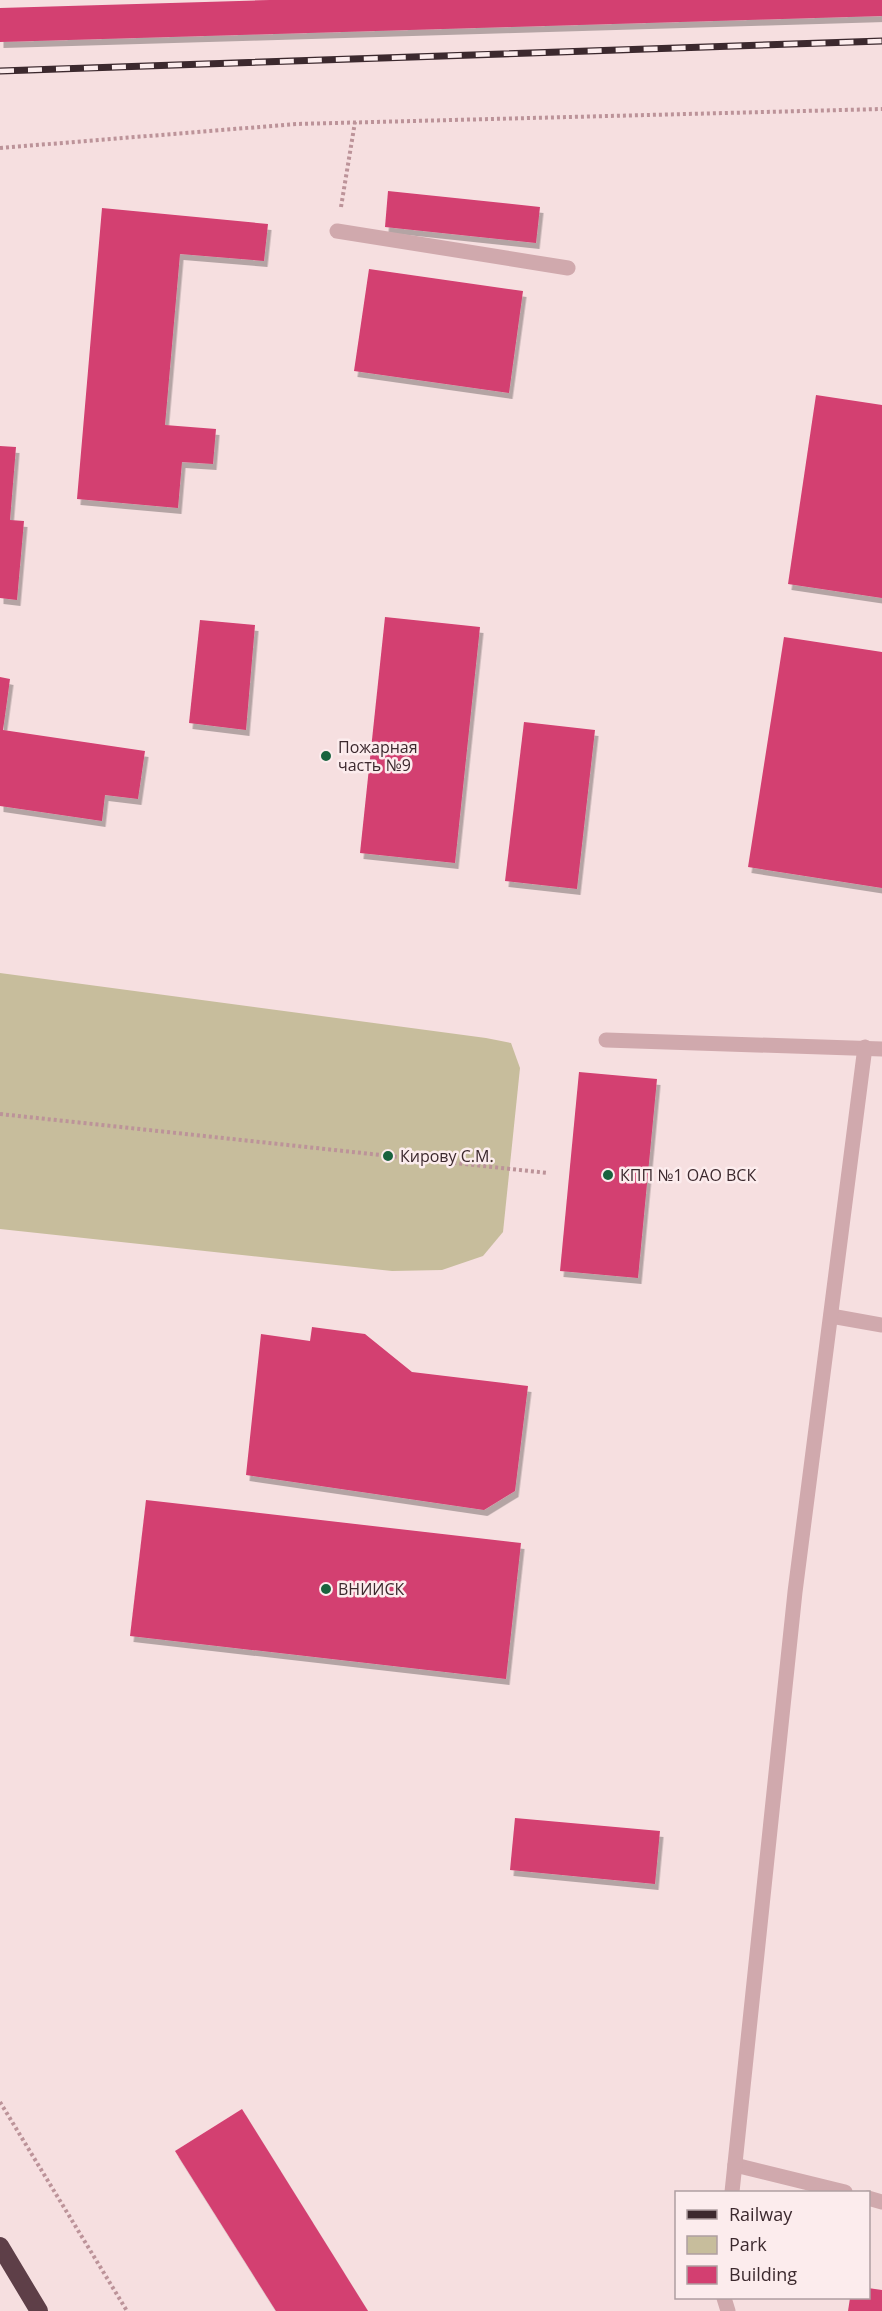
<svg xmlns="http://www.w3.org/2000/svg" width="882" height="2311" viewBox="0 0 882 2311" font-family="'Open Sans',sans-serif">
<defs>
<filter id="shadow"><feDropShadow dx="3.5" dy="6" stdDeviation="0" flood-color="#0004"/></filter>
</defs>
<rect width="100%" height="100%" fill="#f6dfe0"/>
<path fill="#c7bd9c" d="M0,973L486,1038L511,1043L520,1068L503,1232L483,1256L442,1270L392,1271L0,1229Z"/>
<g fill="#d33f71" filter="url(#shadow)">
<path d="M270,0H882V16L0,42V8Z"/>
<path d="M388,191L540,207L536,243L385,227Z"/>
<path d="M102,208L268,224L264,261L180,254L165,425L216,429L213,464L182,462L178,508L77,499Z"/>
<path d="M369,269L523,291L509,393L354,371Z"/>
<path d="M816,395L882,405V598L788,584Z"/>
<path d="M0,446L16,447L10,520L24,521L17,600L0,598Z"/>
<path d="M385,617L480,627L455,863L360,853Z"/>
<path d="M200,620L255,625L246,730L189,723Z"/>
<path d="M784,637L882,652V888L748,867Z"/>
<path d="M0,677L10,679L3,730L145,751L138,799L105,795L102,821L0,806Z"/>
<path d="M524,722L595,730L577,889L505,881Z"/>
<path d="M579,1072L657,1079L638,1278L560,1271Z"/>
<path d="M312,1327L365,1334L412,1372L528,1386L515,1491L484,1510L246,1475L261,1334L310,1341Z"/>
<path d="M146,1500L521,1543L506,1679L130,1636Z"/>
<path d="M515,1818L660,1831L655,1884L510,1870Z"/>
<path d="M242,2109L368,2311H276L175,2151Z"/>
<path d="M868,2288L882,2290V2311H848L850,2298H868Z"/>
</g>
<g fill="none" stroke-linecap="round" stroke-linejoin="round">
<g stroke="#bc9399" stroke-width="4" stroke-dasharray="3 3" stroke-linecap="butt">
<path d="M0,148L296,124L882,109"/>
<path d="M341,207L355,122"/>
<path d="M0,1114L548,1173"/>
<path d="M0,2102L127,2311"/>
</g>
<g stroke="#d0a9ad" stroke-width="15">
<path d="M337,231L568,268"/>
<path d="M606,1040L882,1049"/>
<path d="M831,1316L882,1325"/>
<path d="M735,2165L845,2192"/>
<path d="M732,2192L795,1592L865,1047"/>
<path d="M868,2198L882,2202"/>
<path d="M724,2298L728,2311"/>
</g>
<path stroke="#5e3f48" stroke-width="18" d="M0,2246L39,2311"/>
<g stroke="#3c292e" stroke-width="7">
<path id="rail" d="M0,71L882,41"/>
</g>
<use href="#rail" stroke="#fceced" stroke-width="4.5" stroke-dasharray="14" stroke-linecap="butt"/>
</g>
<g fill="#19633e" stroke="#fceced" stroke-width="2">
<circle cx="326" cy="756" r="6"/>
<circle cx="388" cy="1156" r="6"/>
<circle cx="608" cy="1175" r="6"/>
<circle cx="326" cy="1589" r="6"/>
</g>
<g text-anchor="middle" stroke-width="5" stroke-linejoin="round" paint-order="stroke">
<g font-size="16" fill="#3c292e" stroke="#fceced" text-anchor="start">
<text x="338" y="753">Пожарная<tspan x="338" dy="18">часть №9</tspan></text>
<text x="400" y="1162">Кирову С.М.</text>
<text x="620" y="1181">КПП №1 ОАО ВСК</text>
<text x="338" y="1595">ВНИИСК</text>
</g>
</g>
<rect x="675" y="2191" width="195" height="108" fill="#fceced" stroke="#af9ea1" stroke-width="1.5"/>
<rect x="687" y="2210" width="30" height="9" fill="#3c292e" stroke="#af9ea1" stroke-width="1.5"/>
<text x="729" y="2221" font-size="18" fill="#3c292e">Railway</text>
<rect x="687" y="2236" width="30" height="18" fill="#c7bd9c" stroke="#af9ea1" stroke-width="1.5"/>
<text x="729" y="2251" font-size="18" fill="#3c292e">Park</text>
<rect x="687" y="2266" width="30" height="18" fill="#d33f71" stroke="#af9ea1" stroke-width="1.5"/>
<text x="729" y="2281" font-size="18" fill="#3c292e">Building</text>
</svg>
